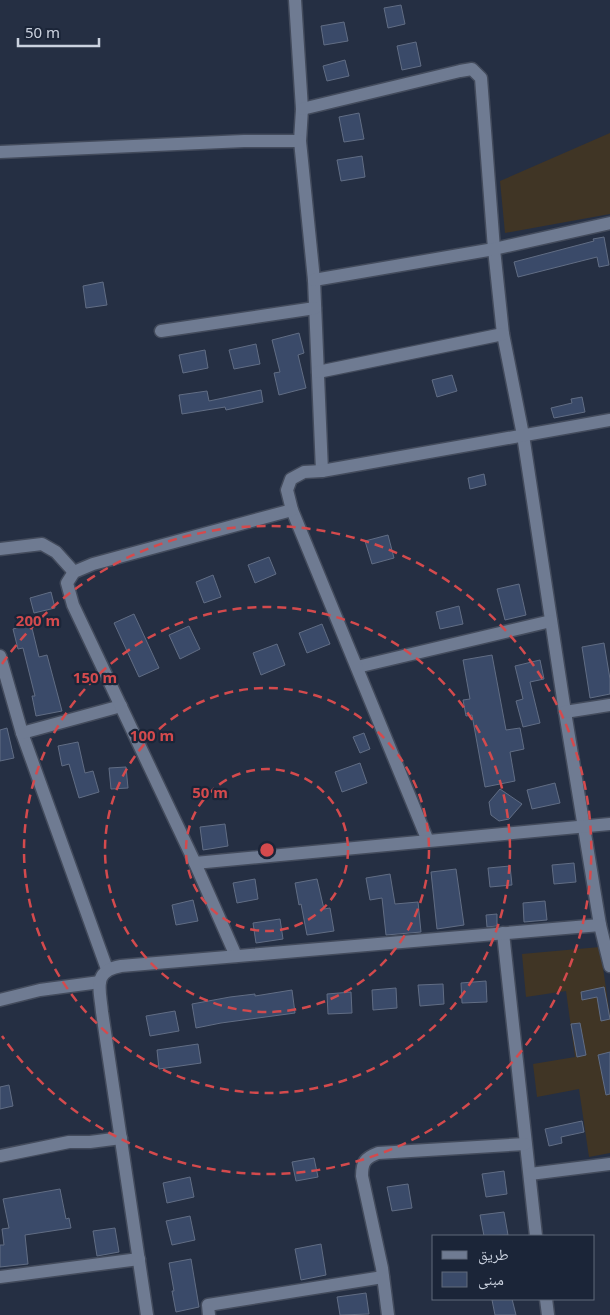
<svg xmlns="http://www.w3.org/2000/svg" width="610" height="1315" viewBox="0 0 610 1315" font-family="'Noto Sans','Noto Naskh Arabic',sans-serif">
<rect width="100%" height="100%" fill="#252f43"/>
<g fill="#403525">
<path d="M610,133V214L505,233L500,181Z"/>
<path d="M600,947L610,1016V1153L589,1157L579,1089L537,1097L533,1064L575,1057L566,991L526,997L522,954Z"/>
</g>
<g fill="#3a4a69" stroke="#616d84">
<path d="M401,5L405,24L388,28L384,8Z"/>
<path d="M344,22L348,41L324,45L321,26Z"/>
<path d="M416,42L421,66L402,70L397,46Z"/>
<path d="M345,60L349,76L327,81L323,66Z"/>
<path d="M359,113L364,139L344,142L339,117Z"/>
<path d="M362,156L365,177L341,181L337,160Z"/>
<path d="M604,237L609,265L599,267L597,257L518,277L514,262L594,241L593,239Z"/>
<path d="M103,282L107,305L86,308L83,286Z"/>
<path d="M299,333L304,353L298,355L306,388L279,395L274,373L280,372L272,340Z"/>
<path d="M256,344L260,364L234,369L229,350Z"/>
<path d="M205,350L208,368L183,373L179,355Z"/>
<path d="M452,375L457,391L437,397L432,380Z"/>
<path d="M261,390L263,402L226,410L225,407L182,414L179,395L207,391L209,401Z"/>
<path d="M582,397L585,412L554,418L551,408L572,403L571,399Z"/>
<path d="M484,474L486,485L470,489L468,478Z"/>
<path d="M388,535L394,558L372,564L365,541Z"/>
<path d="M269,557L276,574L255,583L248,565Z"/>
<path d="M213,575L221,597L204,603L196,582Z"/>
<path d="M519,584L526,615L505,620L497,589Z"/>
<path d="M51,592L55,608L34,613L30,598Z"/>
<path d="M459,606L463,624L440,629L436,612Z"/>
<path d="M134,614L159,668L139,677L114,623Z"/>
<path d="M31,624L39,657L47,655L62,711L36,716L32,696H35L23,648L18,649L13,629Z"/>
<path d="M322,624L330,644L307,653L299,633Z"/>
<path d="M189,626L200,649L180,659L169,635Z"/>
<path d="M604,643L610,679V694L590,698L582,647Z"/>
<path d="M277,644L285,665L261,675L253,653Z"/>
<path d="M492,655L506,730L520,728L524,749L510,752L515,781L485,787L472,715L466,716L463,700L470,699L463,660Z"/>
<path d="M540,660L544,679L530,682L540,723L523,727L516,701L523,699L515,666Z"/>
<path d="M7,728L14,758L0,761V730Z"/>
<path d="M364,733L370,749L360,753L353,737Z"/>
<path d="M78,742L85,773L93,771L99,792L79,798L69,764L62,766L58,746Z"/>
<path d="M360,763L367,783L342,792L335,772Z"/>
<path d="M126,767L128,788L111,789L109,768Z"/>
<path d="M555,783L560,803L532,809L527,790Z"/>
<path d="M500,789L522,804L509,819L499,821L491,815L489,802Z"/>
<path d="M225,824L228,846L203,850L200,827Z"/>
<path d="M574,863L576,882L554,884L552,865Z"/>
<path d="M510,866L512,885L490,887L488,868Z"/>
<path d="M456,869L464,925L437,929L431,872Z"/>
<path d="M390,874L395,904L418,902L421,932L386,935L382,898L370,900L366,878Z"/>
<path d="M255,879L258,899L237,903L233,883Z"/>
<path d="M317,879L324,909L330,908L334,931L307,935L301,904L299,905L295,883Z"/>
<path d="M193,900L198,921L176,925L172,905Z"/>
<path d="M545,901L547,920L524,922L523,903Z"/>
<path d="M497,914V926L487,927L486,915Z"/>
<path d="M280,919L283,939L256,943L253,923Z"/>
<path d="M486,981L487,1002L462,1003L461,983Z"/>
<path d="M443,984L444,1004L420,1006L418,985Z"/>
<path d="M604,987L610,1019L601,1021L597,997L582,1000L581,992Z"/>
<path d="M396,988L397,1008L373,1010L372,990Z"/>
<path d="M292,990L295,1013L221,1023L196,1028L192,1004L230,997L255,994V996Z"/>
<path d="M351,992L352,1013L328,1014L327,994Z"/>
<path d="M175,1011L179,1031L150,1036L146,1016Z"/>
<path d="M580,1023L586,1055L577,1057L571,1024Z"/>
<path d="M198,1044L201,1063L159,1069L157,1050Z"/>
<path d="M610,1052V1094L606,1095L598,1055Z"/>
<path d="M9,1085L13,1106L0,1109V1087Z"/>
<path d="M582,1121L584,1132L561,1137L562,1143L549,1146L545,1129Z"/>
<path d="M314,1158L318,1177L296,1181L292,1162Z"/>
<path d="M504,1171L507,1194L486,1197L482,1174Z"/>
<path d="M190,1177L194,1197L167,1203L163,1183Z"/>
<path d="M408,1184L412,1208L392,1211L387,1187Z"/>
<path d="M60,1189L66,1219L69,1218L71,1228L25,1235L28,1264L0,1267V1245H4L2,1229L9,1228L3,1199Z"/>
<path d="M504,1212L508,1235L484,1236L480,1215Z"/>
<path d="M190,1216L195,1240L172,1245L166,1221Z"/>
<path d="M115,1228L119,1252L97,1256L93,1231Z"/>
<path d="M321,1244L326,1275L301,1280L295,1249Z"/>
<path d="M191,1259L199,1307L176,1312L172,1291H174L169,1263Z"/>
<path d="M366,1293L369,1314L340,1315L337,1297Z"/>
<path d="M497,1299H512L516,1315H495L492,1300Z"/>
</g>
<g fill="none" stroke-linecap="round" stroke-linejoin="round">
<g stroke="#434b5c" stroke-width="15">
<g id="minor">
<path d="M295,0L302,109L300,141L314,280L322,471"/>
<path d="M302,109L460,71L472,69L481,78L494,249L503,334L523,435L565,712L600,925"/>
<path d="M0,152L244,141H300"/>
<path d="M314,280L494,249L610,223"/>
<path d="M161,331L315,308"/>
<path d="M318,372L503,334"/>
<path d="M0,549L42,544L56,552L74,572"/>
<path d="M0,656L22,733L107,969"/>
<path d="M357,667L551,621"/>
<path d="M565,712L610,705"/>
<path d="M22,733L121,706"/>
<path d="M428,841L292,510L287,490L291,479L304,472L322,471L610,420"/>
<path d="M195,863L610,824"/>
<path d="M503,933L536,1236"/>
<path d="M236,956L195,863L73,605L67,583L74,572L93,564L292,510"/>
<path d="M0,1000L40,990L100,982"/>
<path d="M0,1156L69,1142H90L121,1138"/>
<path d="M530,1174L610,1164"/>
<path d="M0,1277L139,1259"/>
<path d="M546,1299L548,1315"/>
<path d="M147,1315L102,1012C100,989 92,971 121,966L600,925L610,966"/>
<path d="M209,1315L208,1305L383,1277"/>
<path d="M388,1315L382,1268L362,1176C362,1162 365,1158 378,1153L525,1144"/>
</g>
</g>
<use href="#minor" stroke="#6f7b92" stroke-width="12"/>
</g>
<g fill="none" stroke="#d44a4d" stroke-width="2.5" stroke-dasharray="9 6">
<circle cx="267" cy="850" r="81"/>
<circle cx="267" cy="850" r="162"/>
<circle cx="267" cy="850" r="243"/>
<path d="M2 664A324 324 0 1 1 2 1036"/>
</g>
<circle cx="267" cy="850" r="8" fill="#d44a4d" stroke="#1b2538" stroke-width="2.5"/>
<g font-size="15" text-anchor="middle" font-weight="bold" fill="#d44a4d" stroke="#1b2538" stroke-width="4.5" stroke-linejoin="round" paint-order="stroke">
<text x="38" y="626">200 m</text>
<text x="95" y="683">150 m</text>
<text x="152" y="741">100 m</text>
<text x="210" y="798">50 m</text>
</g>
<rect x="432" y="1235" width="162" height="65" fill="#1b2538" stroke="#616a7b"/>
<rect x="442" y="1251" width="25" height="8" fill="#6f7b92" stroke="#616a7b"/>
<text x="478" y="1260" font-size="15" fill="#cbd2df">طريق</text>
<rect x="442" y="1272" width="25" height="15" fill="#3a4a69" stroke="#616a7b"/>
<text x="478" y="1285" font-size="15" fill="#cbd2df">مبنى</text>
<path d="M18 38v8h81v-8" fill="none" stroke="#cbd2df" stroke-width="2.5"/>
<text x="25" y="38" font-size="15" fill="#cbd2df" stroke="#1b2538" stroke-width="4" paint-order="stroke">50 m</text>
</svg>
